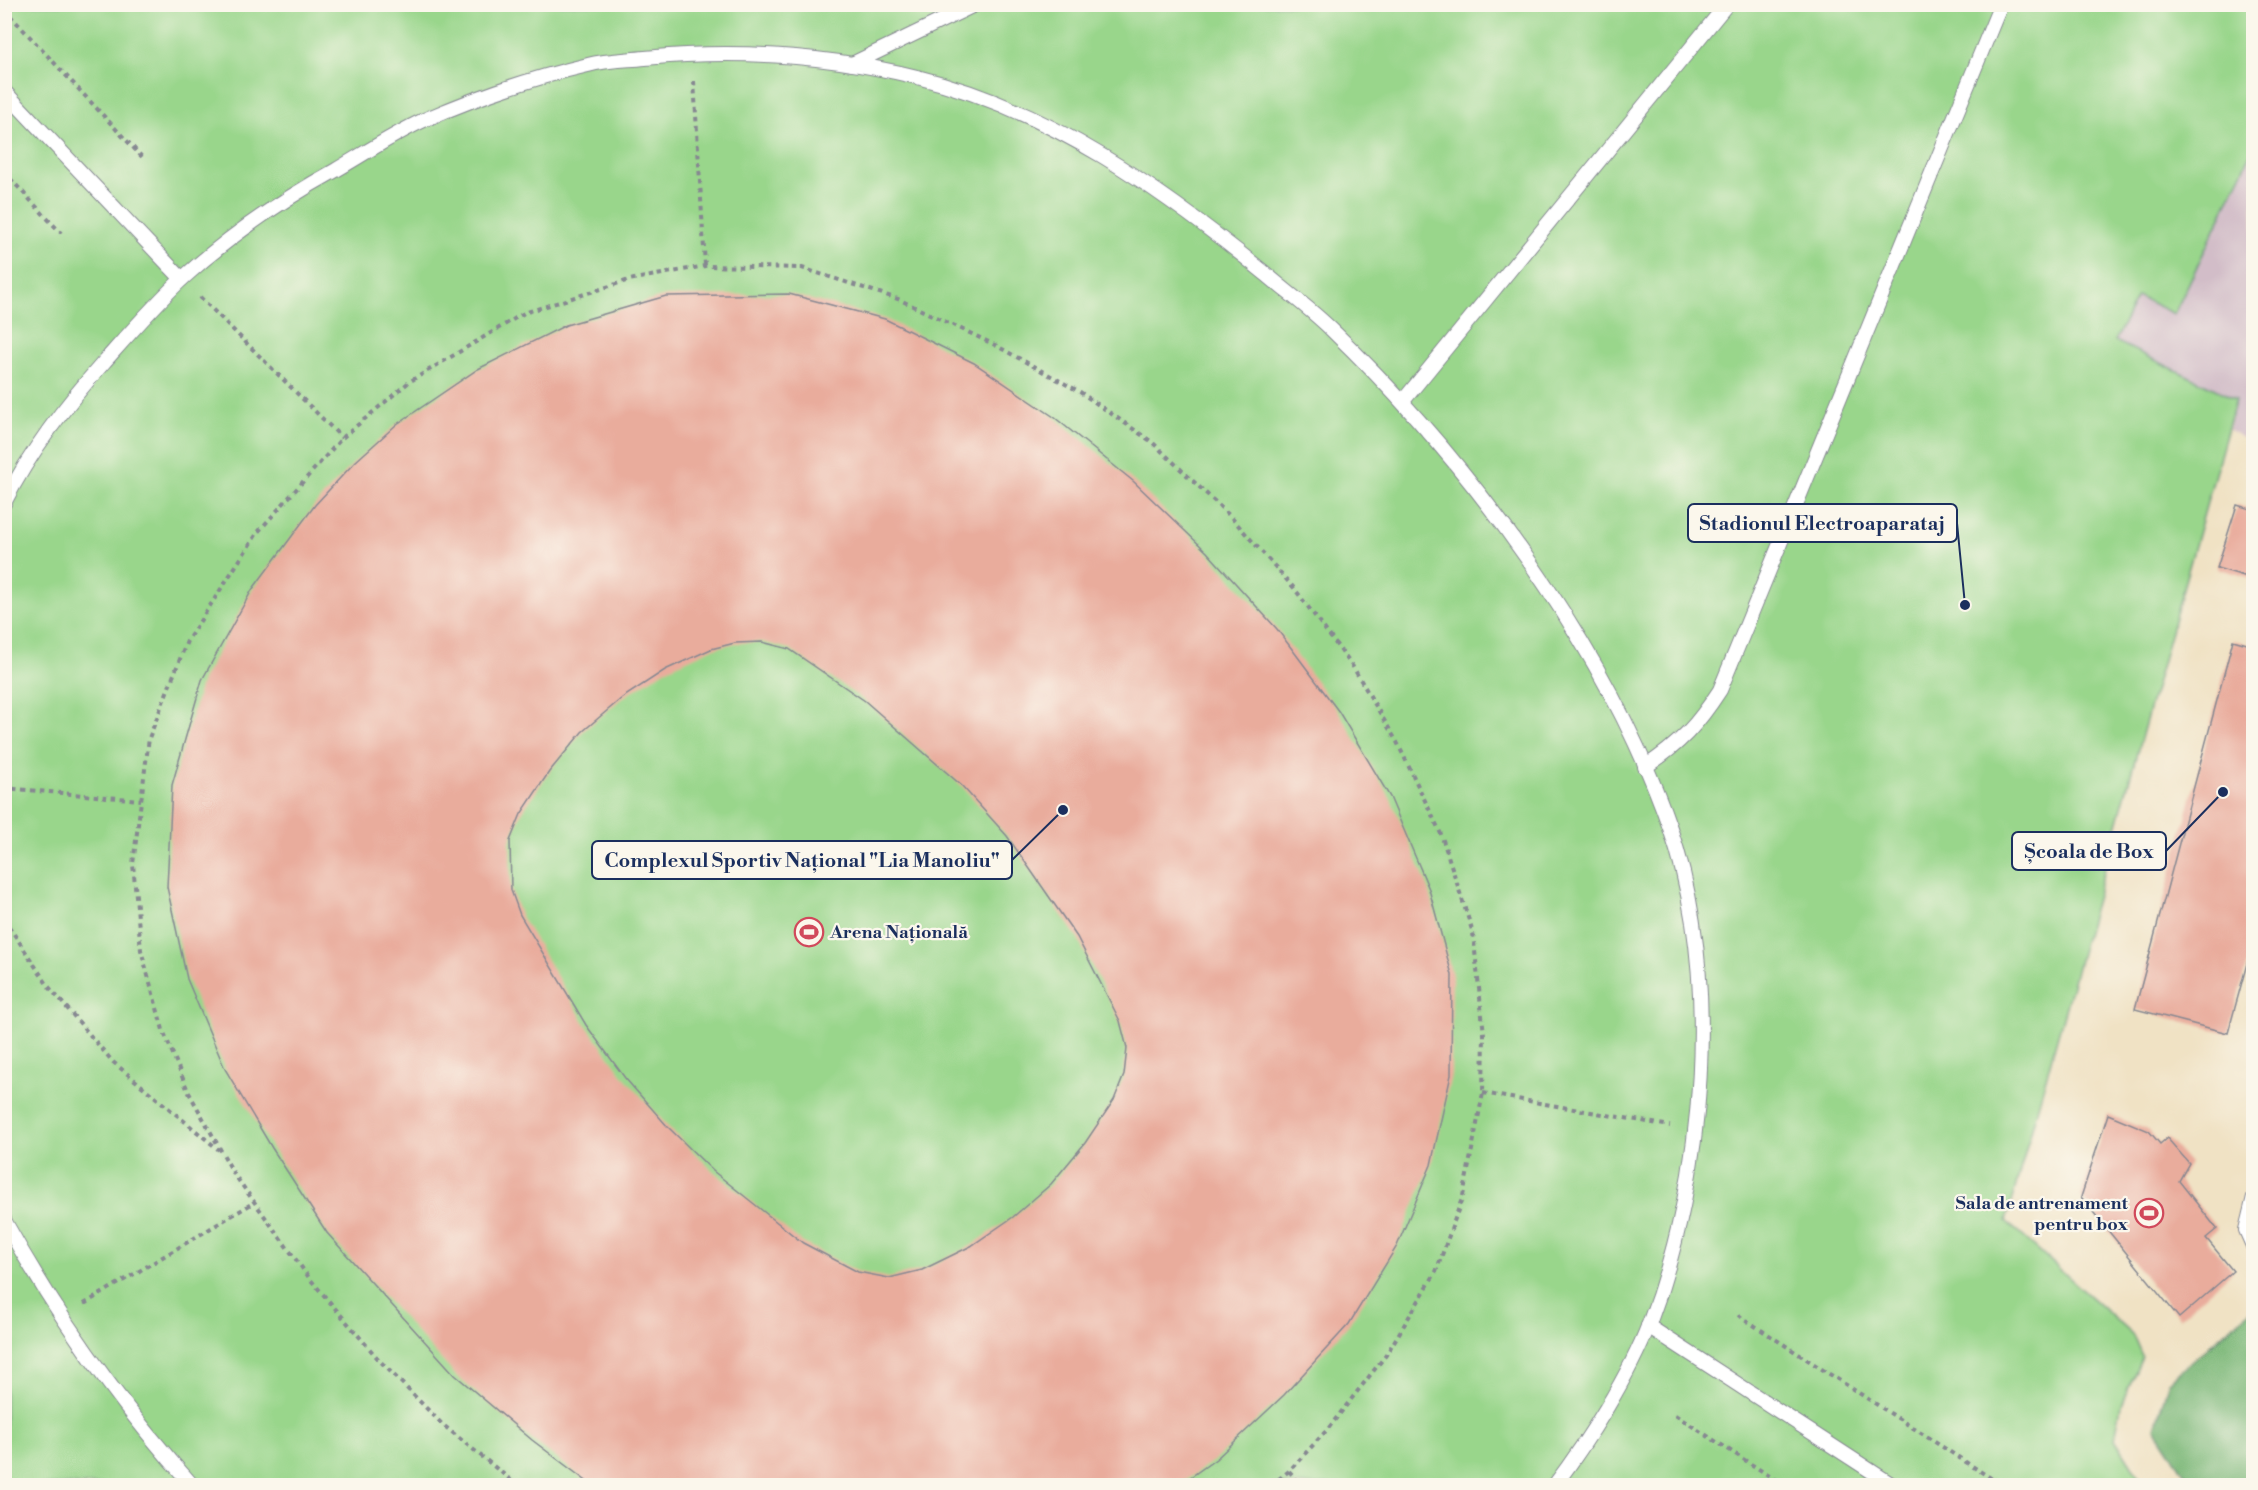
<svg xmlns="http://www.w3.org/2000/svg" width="2258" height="1490" viewBox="0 0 2258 1490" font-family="'Libre Bodoni',serif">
<rect width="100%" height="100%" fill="#fbf7ec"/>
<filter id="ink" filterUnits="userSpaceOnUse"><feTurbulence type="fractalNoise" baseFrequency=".0167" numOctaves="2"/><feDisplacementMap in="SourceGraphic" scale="12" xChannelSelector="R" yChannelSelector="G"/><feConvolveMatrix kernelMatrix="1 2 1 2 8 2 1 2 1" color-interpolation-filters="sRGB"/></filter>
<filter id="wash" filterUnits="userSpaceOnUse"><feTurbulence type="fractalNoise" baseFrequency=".008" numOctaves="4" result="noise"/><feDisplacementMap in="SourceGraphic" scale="24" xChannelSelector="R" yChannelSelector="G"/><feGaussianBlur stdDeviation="1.35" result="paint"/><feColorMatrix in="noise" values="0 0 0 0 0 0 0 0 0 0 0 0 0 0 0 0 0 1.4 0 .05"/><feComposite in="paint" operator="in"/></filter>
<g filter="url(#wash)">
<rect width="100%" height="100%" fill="#f0e2c4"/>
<path fill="#d2bdc8" d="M2253,150V446L2229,429L2236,399L2114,341L2137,295L2174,313Z"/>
<path fill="#99d68b" stroke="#5a8274" stroke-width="1.5" d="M5,5H2253V150L2174,314L2137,296L2115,341L2236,399L2006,1221L2133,1335L2142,1356L2121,1405L2115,1439L2144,1485H5Z"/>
<path fill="#7ab777" stroke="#4a736a" stroke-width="1.5" d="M2253,1308V1485H2192L2155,1428L2169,1381Z"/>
<g id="blocks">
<g fill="#e9ac9c" fill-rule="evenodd">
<path d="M789,294L885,319L974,363L1054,417L1133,481L1207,552L1277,629L1339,712L1390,797L1429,889L1452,975L1451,1075L1431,1165L1397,1246L1349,1324L1284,1395L1216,1459L1178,1486H593L532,1440L455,1375L327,1233L272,1148L225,1069L187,979L167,887L172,785L202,680L252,590L315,505L355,462L397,424L478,369L566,325L666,296ZM762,642L789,649L865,701L962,786L1007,836L1077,937L1120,1021L1127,1048L1124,1075L1114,1100L1085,1143L1051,1184L1013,1217L971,1246L922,1270L889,1278L858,1272L803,1243L713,1171L668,1127L625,1078L586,1025L520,915L511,890L510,841L521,814L549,772L582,732L622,698L665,670L711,649L735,643Z"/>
<path d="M2237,505L2254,510V579L2217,568Z"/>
<path d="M2233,640L2254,646V938L2228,1033L2135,1009Z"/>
<path d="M2108,1114L2149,1131L2160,1144L2167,1138L2189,1163L2179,1181L2217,1229L2206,1238L2233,1271L2179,1318L2081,1197Z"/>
</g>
</g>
</g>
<g filter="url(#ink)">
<use href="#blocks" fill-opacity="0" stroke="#868891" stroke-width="1.5"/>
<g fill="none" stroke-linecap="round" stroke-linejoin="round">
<g stroke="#868891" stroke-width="16">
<g id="service">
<path d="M852,64L976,4"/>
<path d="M4,91L182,279"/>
<path d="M1403,401L1727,4"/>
<path d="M4,503C31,450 65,406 104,362C129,334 155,304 183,278C229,236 282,200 336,170C365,153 394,134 424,120C477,97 532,78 588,65C606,60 626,60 645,58C737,49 827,55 917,77C1049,109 1163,190 1266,274C1288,293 1312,310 1332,330C1469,462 1607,647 1670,828C1721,977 1705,1178 1649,1324C1629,1376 1588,1441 1554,1486"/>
<path d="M1645,767C1680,744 1698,724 1720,690L2001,4"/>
<path d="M2254,1197L2246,1230L2254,1248"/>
<path d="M4,1220C57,1316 119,1404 193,1486"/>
<path d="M1648,1326L1894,1486"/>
</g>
</g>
<g stroke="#868891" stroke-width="4" stroke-dasharray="4.5 4.5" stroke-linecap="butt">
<path d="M4,9L142,157"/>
<path d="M694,81L705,266"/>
<path d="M4,172L61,233"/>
<path d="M200,297L342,438"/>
<path d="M4,788L141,800"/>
<path d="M4,919L49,987L113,1062L219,1150"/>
<path d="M1483,1093L1670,1126"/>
<path d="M84,1304L253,1203"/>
<path d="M1738,1315L2003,1486"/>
<path d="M1675,1415L1785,1486"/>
<path d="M1289,1471L1302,1486"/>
<path d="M518,1486L442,1424L380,1361L310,1279L234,1174L188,1091L163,1030L141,950L133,864L149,738L187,641L258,532L342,438L409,382L524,313L629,280L705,266L802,268L898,299L995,345L1080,392L1152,442L1230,516L1294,588L1353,667L1397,742L1441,834L1473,933L1484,1034L1483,1093L1463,1196L1436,1272L1386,1355L1327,1430L1289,1471L1270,1486"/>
</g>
<use href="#service" stroke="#fff" stroke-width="14"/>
</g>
</g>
<defs>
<g id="stadium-ring" transform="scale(1.5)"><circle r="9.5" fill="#fbf7ec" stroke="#d1495b" stroke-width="1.5"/><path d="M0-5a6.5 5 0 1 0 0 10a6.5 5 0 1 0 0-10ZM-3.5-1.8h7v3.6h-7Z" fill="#d1495b"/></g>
</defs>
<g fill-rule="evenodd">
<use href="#stadium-ring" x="809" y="932"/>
<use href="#stadium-ring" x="2149" y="1213"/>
</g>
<g text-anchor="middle" stroke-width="4.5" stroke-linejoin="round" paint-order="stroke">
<g font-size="18" font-weight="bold" fill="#1b2f5e" stroke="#fbf7ec" text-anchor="start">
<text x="830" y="938">Arena Națională</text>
<text x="2128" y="1209" text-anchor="end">Sala de antrenament<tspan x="2128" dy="21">pentru box</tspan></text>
</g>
</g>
<path fill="none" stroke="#1b2f5e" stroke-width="2" d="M1965 605L1957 523M2223 792L2166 851M1063 810L1012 860"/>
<g fill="#1b2f5e" stroke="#fbf7ec" stroke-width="2">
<circle cx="1965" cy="605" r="6"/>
<circle cx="2223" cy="792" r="6"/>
<circle cx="1063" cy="810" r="6"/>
</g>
<g fill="#fbf7ec" stroke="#1b2f5e" stroke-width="2">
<rect x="1688" y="504" width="269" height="38" rx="6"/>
<rect x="2012" y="832" width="154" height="38" rx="6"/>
<rect x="592" y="841" width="420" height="38" rx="6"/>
</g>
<g font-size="20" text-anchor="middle" font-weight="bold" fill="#1b2f5e">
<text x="1822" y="530">Stadionul Electroaparataj</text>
<text x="2089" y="858">Școala de Box</text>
<text x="802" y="867">Complexul Sportiv Național "Lia Manoliu"</text>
</g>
<rect width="2258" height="1490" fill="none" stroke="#fbf7ec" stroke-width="24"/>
</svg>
